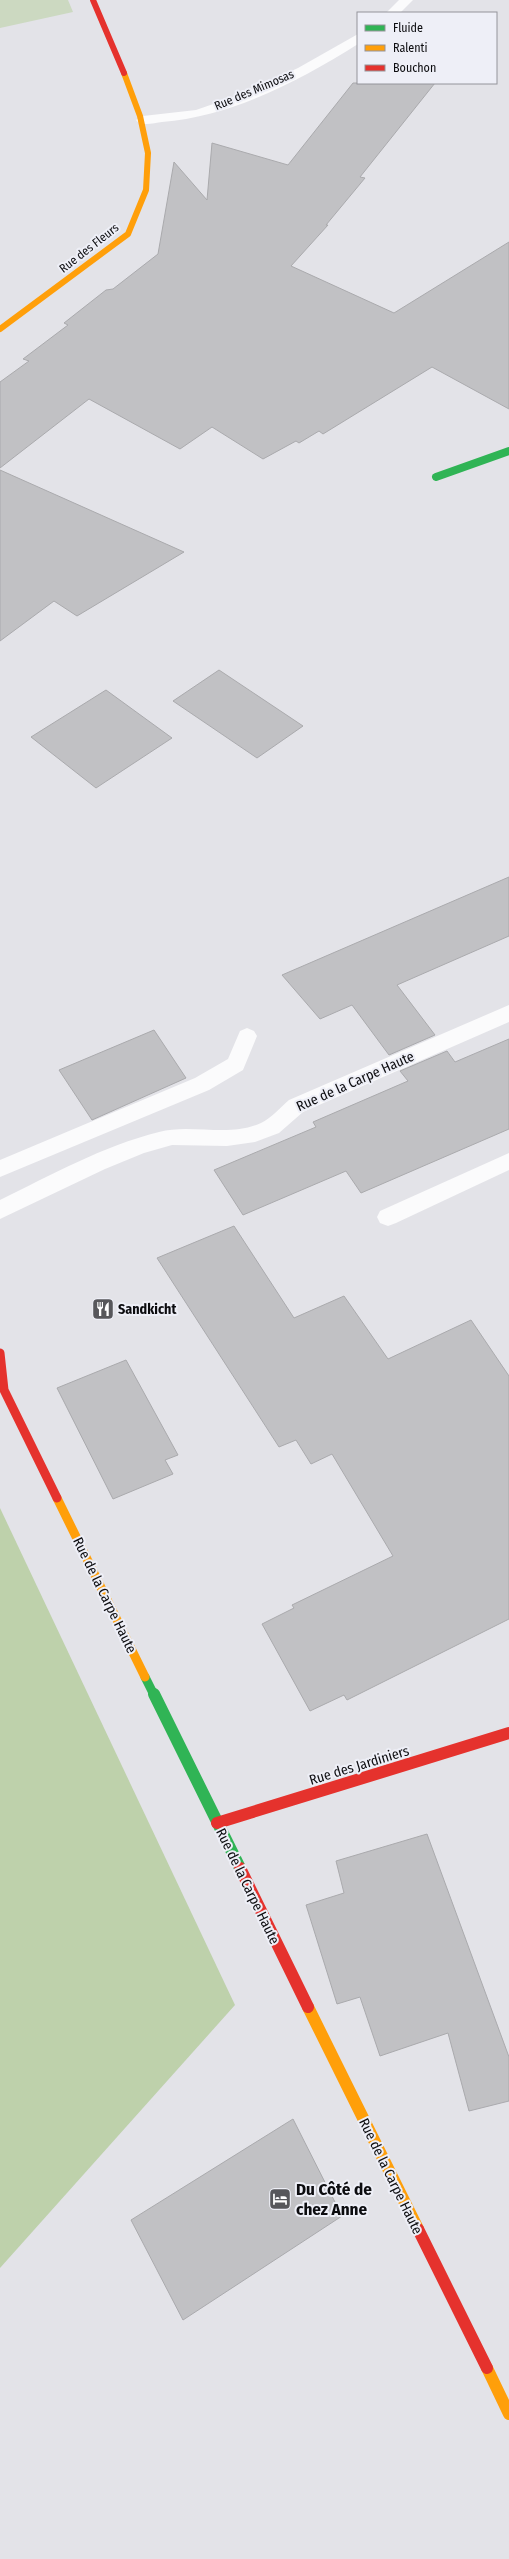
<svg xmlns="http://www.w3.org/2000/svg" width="509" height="2559" viewBox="0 0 509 2559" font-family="'Fira Sans Condensed',sans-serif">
<rect width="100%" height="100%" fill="#e3e3e8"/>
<path fill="#ccd9c1" d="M0,0H68L73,12L0,28Z"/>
<path fill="#bed1ab" d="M0,1508L235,2005L0,2268Z"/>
<g fill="#c1c1c4" stroke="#aaaaad">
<path d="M353,83H435L360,177L365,178L326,225H328L291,266L394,313L509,242V409L432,367L323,434L319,431L299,443L296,441L263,459L212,427L180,449L89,399L0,468V382L29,361L23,359L68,325L64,323L106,290L113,289L158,254L174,162L207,200L212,143L288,165Z"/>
<path d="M0,470L184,552L77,616L54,601L0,641Z"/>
<path d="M219,670L303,726L257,758L173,701Z"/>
<path d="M106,690L172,738L96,788L31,737Z"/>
<path d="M509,877V936L397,985L435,1035L389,1055L352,1005L320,1019L282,975Z"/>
<path d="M154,1030L186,1078L92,1120L59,1070Z"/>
<path d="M509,1039V1129L361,1193L346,1171L243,1215L214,1170L316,1127L313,1122L408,1081L400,1071L447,1051L455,1062Z"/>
<path d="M234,1226L294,1318L344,1296L388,1359L471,1320L509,1376V1619L347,1700L344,1695L310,1711L262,1624L294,1608L292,1605L393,1556L332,1454L311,1464L296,1440L279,1447L157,1258Z"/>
<path d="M126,1360L178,1455L165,1460L173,1474L113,1499L57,1388Z"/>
<path d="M427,1834L509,2057V2101L469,2111L448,2033L380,2056L360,1997L337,2004L306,1905L344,1893L336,1861Z"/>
<path d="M293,2119L342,2216L183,2320L131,2220Z"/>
</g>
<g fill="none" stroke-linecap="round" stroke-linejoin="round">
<g fill="#fbfbfc" fill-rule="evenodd">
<path d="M509,1005V1022L303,1112L279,1133L255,1142L227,1146L172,1145L144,1153L105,1169L0,1219V1200C51,1175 103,1146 159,1132C191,1123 229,1138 261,1123C271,1118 280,1108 289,1100Z"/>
<path d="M247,1028L254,1031L257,1036L243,1070L209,1090L0,1177V1160L195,1078L228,1059L240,1031Z"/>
<path d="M509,1153V1170L396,1223L388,1226L380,1223L377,1217L380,1211Z"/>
</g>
<g fill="#fbfbfc" fill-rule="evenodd">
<path d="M399,0H413L400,13H386Z"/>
<path d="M358,34V44C299,81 233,116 162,122C154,123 141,127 136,120L143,116L196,110L239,95L298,68Z"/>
</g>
<path stroke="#30b455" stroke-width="8" d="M436,477L509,451"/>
<path stroke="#30b455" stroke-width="9" d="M145,1677L154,1695"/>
<path stroke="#30b455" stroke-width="12" d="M154,1694L240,1868"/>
<path stroke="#ff9f0a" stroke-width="6" d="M0,329L128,234L146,190L148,153L140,116L124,73"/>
<path stroke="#ff9f0a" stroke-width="9" d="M57,1498L145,1677"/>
<g stroke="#ff9f0a" stroke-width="12">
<path d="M308,2007L418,2229"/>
<path d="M487,2368L509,2414"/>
</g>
<path stroke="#e5322d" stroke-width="6" d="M93,0L124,73"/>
<path stroke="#e5322d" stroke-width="9" d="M0,1353L4,1390L57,1498"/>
<g stroke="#e5322d" stroke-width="12">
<path d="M217,1823L509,1733"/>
<path d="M240,1868L308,2007"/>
<path d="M418,2229L487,2368"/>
</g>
</g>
<defs>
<g id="restaurant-square" transform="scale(1.15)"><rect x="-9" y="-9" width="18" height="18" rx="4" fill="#57575b" stroke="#eeeff7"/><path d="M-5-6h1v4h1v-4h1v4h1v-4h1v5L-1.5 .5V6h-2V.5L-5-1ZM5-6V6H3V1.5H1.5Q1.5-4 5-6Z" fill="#fff"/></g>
<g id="hotel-square" transform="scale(1.15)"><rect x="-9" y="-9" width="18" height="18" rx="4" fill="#57575b" stroke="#eeeff7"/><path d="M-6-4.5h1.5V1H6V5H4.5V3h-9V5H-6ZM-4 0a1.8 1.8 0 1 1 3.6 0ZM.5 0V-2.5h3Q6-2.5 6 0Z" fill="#fff"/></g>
</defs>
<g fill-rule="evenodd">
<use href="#restaurant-square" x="103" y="1309"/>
<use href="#hotel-square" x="280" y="2199"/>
</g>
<g text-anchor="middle" stroke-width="4" stroke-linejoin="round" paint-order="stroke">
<g font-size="12" fill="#0c0c0f" stroke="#eeeff7">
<text transform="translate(254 90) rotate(-23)" y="4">Rue des Mimosas</text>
<text transform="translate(89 248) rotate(-38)" y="4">Rue des Fleurs</text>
</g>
<g font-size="14" fill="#0c0c0f" stroke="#eeeff7">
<text transform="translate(355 1081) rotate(-24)" y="5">Rue de la Carpe Haute</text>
<text transform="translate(105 1595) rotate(64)" y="5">Rue de la Carpe Haute</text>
<text transform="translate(359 1765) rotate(-17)" y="5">Rue des Jardiniers</text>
<text transform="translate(248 1886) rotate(64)" y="5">Rue de la Carpe Haute</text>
<text transform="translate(391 2176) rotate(64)" y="5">Rue de la Carpe Haute</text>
</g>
<g font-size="14" font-weight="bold" fill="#0c0c0f" stroke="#eeeff7" text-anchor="start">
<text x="118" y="1314">Sandkicht</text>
</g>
<g font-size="17" font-weight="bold" fill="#0c0c0f" stroke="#eeeff7" text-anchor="start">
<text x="296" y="2195">Du Côté de<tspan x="296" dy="20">chez Anne</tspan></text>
</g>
</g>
<rect x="357" y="12" width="140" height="72" fill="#eeeff7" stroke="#94949a"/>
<rect x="365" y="25" width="20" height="6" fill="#30b455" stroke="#94949a"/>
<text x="393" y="32" font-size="12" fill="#0c0c0f">Fluide</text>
<rect x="365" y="45" width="20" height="6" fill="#ff9f0a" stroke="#94949a"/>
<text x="393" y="52" font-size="12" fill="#0c0c0f">Ralenti</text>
<rect x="365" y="65" width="20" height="6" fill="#e5322d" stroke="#94949a"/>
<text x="393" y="72" font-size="12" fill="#0c0c0f">Bouchon</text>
</svg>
